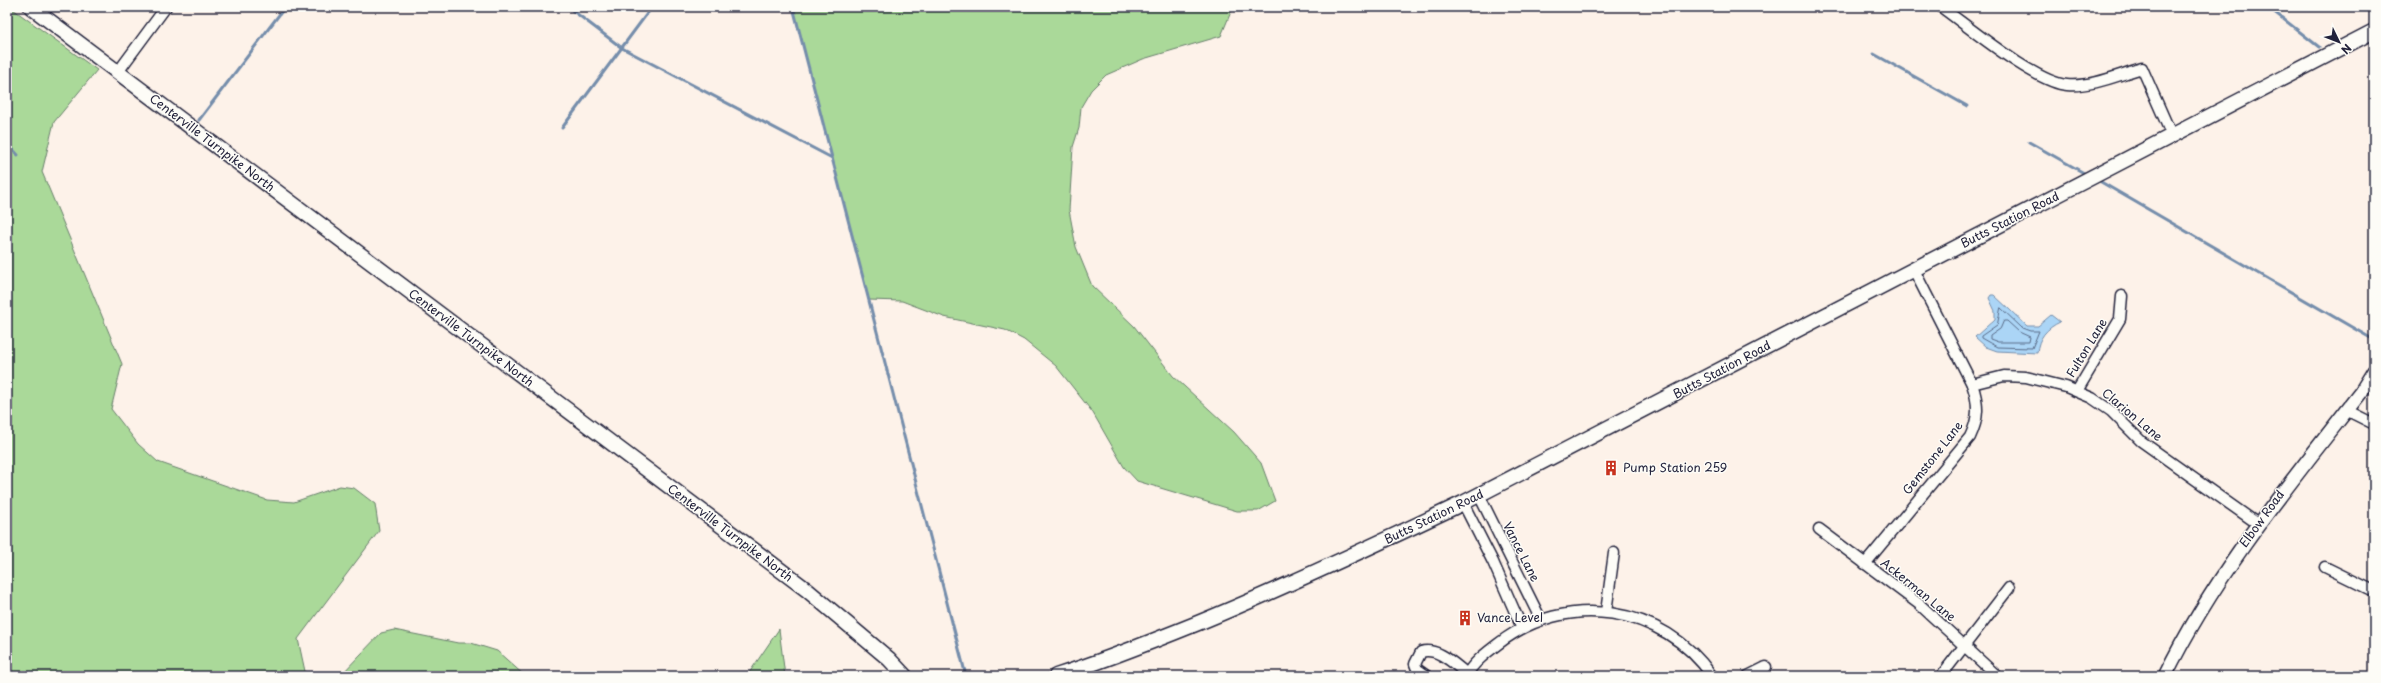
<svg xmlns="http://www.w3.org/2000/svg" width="2381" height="683" viewBox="0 0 2381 683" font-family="'Playpen Sans',sans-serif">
<rect width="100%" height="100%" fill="#fdf2e9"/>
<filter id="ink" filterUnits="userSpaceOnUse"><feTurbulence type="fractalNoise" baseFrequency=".025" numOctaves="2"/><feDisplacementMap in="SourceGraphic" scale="8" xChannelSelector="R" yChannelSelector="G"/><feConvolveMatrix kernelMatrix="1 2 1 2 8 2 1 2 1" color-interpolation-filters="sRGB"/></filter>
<g filter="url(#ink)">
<g fill="#aad999" stroke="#667e6a">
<path d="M7,7H10L97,70L54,122L42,172L122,364L111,409L138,444L158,462L267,500L294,502L340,486L354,488L375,504L379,531L298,639L306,676H7Z"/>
<path d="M793,7H1233L1221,36L1143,59L1106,75L1091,90L1081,107L1079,128L1073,147L1069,210L1076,247L1092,286L1134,326L1173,376L1234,432L1261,463L1275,501L1258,511H1237L1137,481L1124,467L1093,413L1056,366L1024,340L1005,330L944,317L902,301L869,300Z"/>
<path d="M779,629L785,676H747Z"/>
<path d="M394,630L458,643H471L497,651L525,676H340L381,633Z"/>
</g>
<path fill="#abd5f6" stroke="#748dab" d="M1991,295H1994L2027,326H2038L2051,315L2060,322C2047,328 2038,338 2037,353L1997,351L1986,347L1975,337L1995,319V311L1989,298Z"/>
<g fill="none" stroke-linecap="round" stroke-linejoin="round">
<g stroke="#596a86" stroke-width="1">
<path d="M2001,308L2022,328L2030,331H2039L2032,348L1997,347L1981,338V336L1997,325Z"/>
<path d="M2004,321H2007L2019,332L2030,337L2029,342H1998L1990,339V336L2000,329Z"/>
</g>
<g stroke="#748dab" stroke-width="3">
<path d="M568,7L622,48L832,158"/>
<path d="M793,7L966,676"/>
<path d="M2268,7L2319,47"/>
<path d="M1874,54L1967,106"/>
<path d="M199,120L285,7"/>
<path d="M562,128L652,7"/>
<path d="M2029,142L2084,173"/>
<path d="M7,143L18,155"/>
<path d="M2101,182L2374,340"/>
</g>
<g stroke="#22223b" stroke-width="13">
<g id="minor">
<path d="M1941,7C1969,27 2036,83 2067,85C2092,87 2118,75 2142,68L2172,136"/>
<path d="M118,72L166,7"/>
<path d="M1972,384L2004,376L2026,377L2066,387L2092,398L2111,411L2141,441L2258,524"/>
<path d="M2077,391L2120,319L2122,296"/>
<path d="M2346,410L2374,424"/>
<path d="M1479,495L1541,620"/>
<path d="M1463,503L1493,562L1522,628"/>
<path d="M1819,529L1919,604L1997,676"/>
<path d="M1865,564L1970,437C1979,418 1979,404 1972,384L1914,270"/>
<path d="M2325,567L2374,591"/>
<path d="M1606,612L1614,553"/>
<path d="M1427,676L1417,669L1415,664L1421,652C1438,647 1454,664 1467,674"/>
<path d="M1466,676C1473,663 1486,653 1498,644C1566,591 1663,605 1712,676"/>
<path d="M1748,676L1766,667"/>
<path d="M1941,676L2009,588"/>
</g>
</g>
<g stroke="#22223b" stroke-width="16">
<path id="tertiary" d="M2165,676C2216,572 2290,483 2361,392L2374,371"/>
</g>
<g stroke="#22223b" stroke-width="17">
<g id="secondary">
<path d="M31,7L807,590L889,659L905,676"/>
<path d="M1056,676C1104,661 1151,642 1198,623C1288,586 1375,545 1463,503L2374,31"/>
</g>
</g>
<use href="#minor" stroke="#fdfcf7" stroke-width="10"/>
<use href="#tertiary" stroke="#fdfcf7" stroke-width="13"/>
<use href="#secondary" stroke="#fdfcf7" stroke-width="14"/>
</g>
</g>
<defs>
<g id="building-bare" transform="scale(1.2)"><path d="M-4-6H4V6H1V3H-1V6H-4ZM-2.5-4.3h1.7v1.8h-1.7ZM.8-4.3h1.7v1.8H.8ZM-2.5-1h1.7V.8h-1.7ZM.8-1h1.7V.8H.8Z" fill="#c8321e" stroke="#fdfcf7" stroke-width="2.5" paint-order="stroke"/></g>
</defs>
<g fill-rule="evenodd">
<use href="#building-bare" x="1611" y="468"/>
<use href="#building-bare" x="1465" y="618"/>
</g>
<g text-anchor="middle" stroke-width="3" stroke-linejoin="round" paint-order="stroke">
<g font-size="12" fill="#22223b" stroke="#fdfcf7">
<text transform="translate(212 143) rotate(37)" y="4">Centerville Turnpike North</text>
<text transform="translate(2010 220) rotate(-27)" y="4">Butts Station Road</text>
<text transform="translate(471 338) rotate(37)" y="4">Centerville Turnpike North</text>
<text transform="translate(2087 348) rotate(-59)" y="4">Fulton Lane</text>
<text transform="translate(1722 370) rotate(-28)" y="4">Butts Station Road</text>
<text transform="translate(2132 415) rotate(40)" y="4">Clarion Lane</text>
<text transform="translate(1933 458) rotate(-52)" y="4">Gemstone Lane</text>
<text transform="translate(1434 517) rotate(-26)" y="4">Butts Station Road</text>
<text transform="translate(2262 519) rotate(-54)" y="4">Elbow Road</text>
<text transform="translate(730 533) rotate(37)" y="4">Centerville Turnpike North</text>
<text transform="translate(1521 552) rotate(63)" y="4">Vance Lane</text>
<text transform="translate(1918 590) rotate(39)" y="4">Ackerman Lane</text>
</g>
<g font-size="12" fill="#22223b" stroke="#fdfcf7" text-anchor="start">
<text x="1623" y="472">Pump Station 259</text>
<text x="1477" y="622">Vance Level</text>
</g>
</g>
<rect width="2381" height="683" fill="none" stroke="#fdfcf7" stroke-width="24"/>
<rect x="12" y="12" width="2357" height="659" fill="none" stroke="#22223b" stroke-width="1.5" filter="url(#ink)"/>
<g transform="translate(2339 42) rotate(133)" stroke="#fdfcf7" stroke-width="3" paint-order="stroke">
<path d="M0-3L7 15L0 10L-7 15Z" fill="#22223b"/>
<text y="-6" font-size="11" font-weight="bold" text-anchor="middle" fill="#22223b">N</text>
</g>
</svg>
